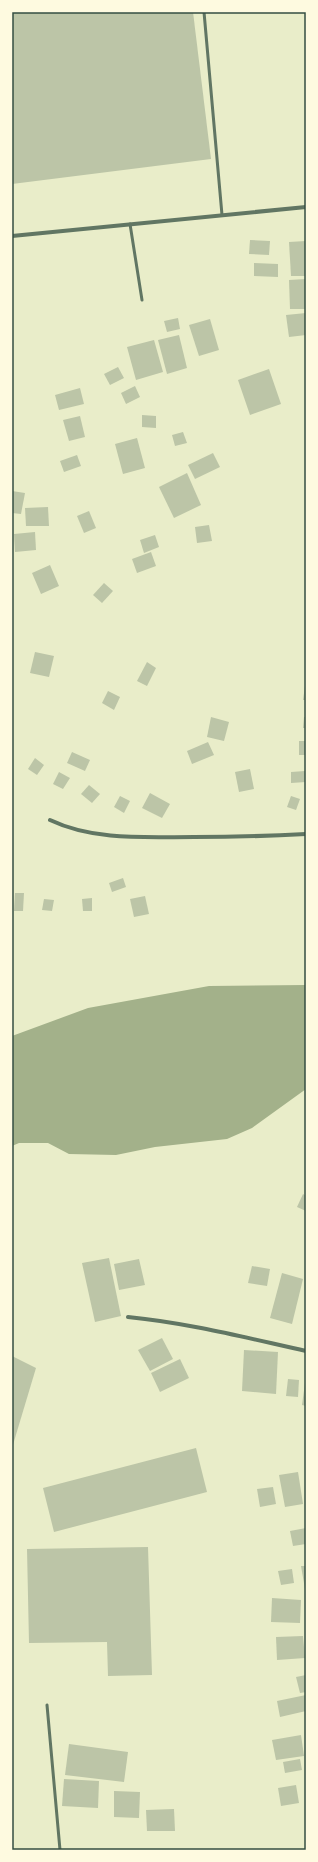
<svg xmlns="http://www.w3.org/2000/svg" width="318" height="1862" viewBox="0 0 318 1862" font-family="Inter,sans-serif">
<rect width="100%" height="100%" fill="#e9edc9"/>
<path fill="#a3b18a" d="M306,985V1089L252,1128L227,1139L155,1147L116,1155L69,1154L48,1143H19L12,1146V1036L88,1008L209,986Z"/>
<g fill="#bcc5a7">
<path d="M12,12H193L211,159L12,184Z"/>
<path d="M250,240L270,241L269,255L249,254Z"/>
<path d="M306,241V276H291L289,242Z"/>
<path d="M254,263L278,264V277L254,276Z"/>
<path d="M306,279V309H290L289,280Z"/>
<path d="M306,313V335L289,337L286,315Z"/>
<path d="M178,318L180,329L167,332L164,321Z"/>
<path d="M210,319L219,350L199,356L189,325Z"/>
<path d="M179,335L187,368L167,374L158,340Z"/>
<path d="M154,340L163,372L136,380L127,347Z"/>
<path d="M118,367L124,378L110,385L104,374Z"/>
<path d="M269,369L281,404L250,415L238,380Z"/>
<path d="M135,386L140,397L126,404L121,393Z"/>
<path d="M80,388L84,404L59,410L55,395Z"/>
<path d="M142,415L156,416V428L142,427Z"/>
<path d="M80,416L85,437L69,441L63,420Z"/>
<path d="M183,432L187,443L175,446L172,435Z"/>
<path d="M137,438L145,468L123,474L115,444Z"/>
<path d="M213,453L220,467L195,479L188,465Z"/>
<path d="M77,455L81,466L64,472L60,461Z"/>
<path d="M187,473L201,505L174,518L159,487Z"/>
<path d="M12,491L25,493L21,514L12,513Z"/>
<path d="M48,507L49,526H26L25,508Z"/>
<path d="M89,511L96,528L84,533L77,516Z"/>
<path d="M209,525L212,541L197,543L195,527Z"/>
<path d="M35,532L36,550L15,552L14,534Z"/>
<path d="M155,535L159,547L144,553L140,540Z"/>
<path d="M151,552L156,566L137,573L132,559Z"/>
<path d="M50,565L59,586L41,594L32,573Z"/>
<path d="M104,583L113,591L102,603L93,595Z"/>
<path d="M35,652L54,656L49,677L30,673Z"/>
<path d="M147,662L156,668L147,686L137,681Z"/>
<path d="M305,686H306V700H303Z"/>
<path d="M108,691L120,697L114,710L102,703Z"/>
<path d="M211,717L229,722L224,741L207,737Z"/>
<path d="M304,717H306V728H303Z"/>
<rect x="299" y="741" width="7" height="14"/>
<path d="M208,742L214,755L192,764L187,751Z"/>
<path d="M72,752L90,760L85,771L67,763Z"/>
<path d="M35,758L44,765L37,775L28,769Z"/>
<path d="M250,769L254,789L239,792L235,772Z"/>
<path d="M305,771L306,782L291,783V772Z"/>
<path d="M59,772L70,778L63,789L53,784Z"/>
<path d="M89,785L100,794L92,803L81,794Z"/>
<path d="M150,793L170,804L162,818L142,808Z"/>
<path d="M120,796L130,801L124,813L114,807Z"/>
<path d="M291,796L300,799L296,810L287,807Z"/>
<path d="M123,878L126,887L112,892L109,883Z"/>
<path d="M15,893H24L23,911H14Z"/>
<path d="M145,896L149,914L134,917L130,899Z"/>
<path d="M92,898V911H83L82,899Z"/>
<path d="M44,899L54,900L52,911L42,910Z"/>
<path d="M303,1194L306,1196V1211L297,1207Z"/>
<path d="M109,1258L121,1316L95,1322L82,1263Z"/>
<path d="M139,1259L145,1285L119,1290L114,1264Z"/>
<path d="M252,1266L270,1269L267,1286L248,1283Z"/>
<path d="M282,1273L303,1279L292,1324L270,1318Z"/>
<path d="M162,1338L173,1359L150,1371L138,1350Z"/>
<path d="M244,1350L278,1352L276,1394L242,1391Z"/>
<path d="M12,1356L36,1368L12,1448Z"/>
<path d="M180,1359L189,1378L160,1392L151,1373Z"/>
<path d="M288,1379L299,1380L298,1397L286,1396Z"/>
<path d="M305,1383H306V1406L302,1405Z"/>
<path d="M196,1448L207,1492L54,1532L43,1488Z"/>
<path d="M298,1472L303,1504L285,1507L279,1475Z"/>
<path d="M273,1487L276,1504L260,1507L257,1489Z"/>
<path d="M306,1528V1544L293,1546L290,1531Z"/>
<path d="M148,1547L152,1675L108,1676L107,1642L29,1643L27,1549Z"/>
<path d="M301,1566H306V1589H305Z"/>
<path d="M292,1569L294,1583L281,1585L278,1571Z"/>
<path d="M272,1598L301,1600L300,1623L271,1622Z"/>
<path d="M303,1636L305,1658L277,1660L276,1637Z"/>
<path d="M306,1675V1692L300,1693L296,1677Z"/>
<path d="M306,1695V1711L280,1717L277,1701Z"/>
<path d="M301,1735L304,1756L276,1760L272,1740Z"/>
<path d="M69,1744L128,1752L124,1782L65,1775Z"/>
<path d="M300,1759L302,1770L285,1773L283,1762Z"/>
<path d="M64,1779L99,1781L98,1808L62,1806Z"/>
<path d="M296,1785L299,1803L281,1806L278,1788Z"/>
<path d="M114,1791L140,1792L139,1818L114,1817Z"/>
<path d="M174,1809L175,1831H147L146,1810Z"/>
</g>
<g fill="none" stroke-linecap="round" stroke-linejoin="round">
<g stroke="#617663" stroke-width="3">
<path d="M204,12L222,215"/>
<path d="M130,224L142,300"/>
<path d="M47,1705L60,1850"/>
</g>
<g stroke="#617663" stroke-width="4">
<path d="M12,236L306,207"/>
<path d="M50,820C94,841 146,837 194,837C231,837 268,836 306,834"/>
<path d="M128,1317C189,1323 247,1338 306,1351"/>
</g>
</g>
<rect width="318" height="1862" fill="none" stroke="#fefae0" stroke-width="26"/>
<rect x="13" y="13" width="292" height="1836" fill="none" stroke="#344e41" stroke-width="1.5"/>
</svg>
